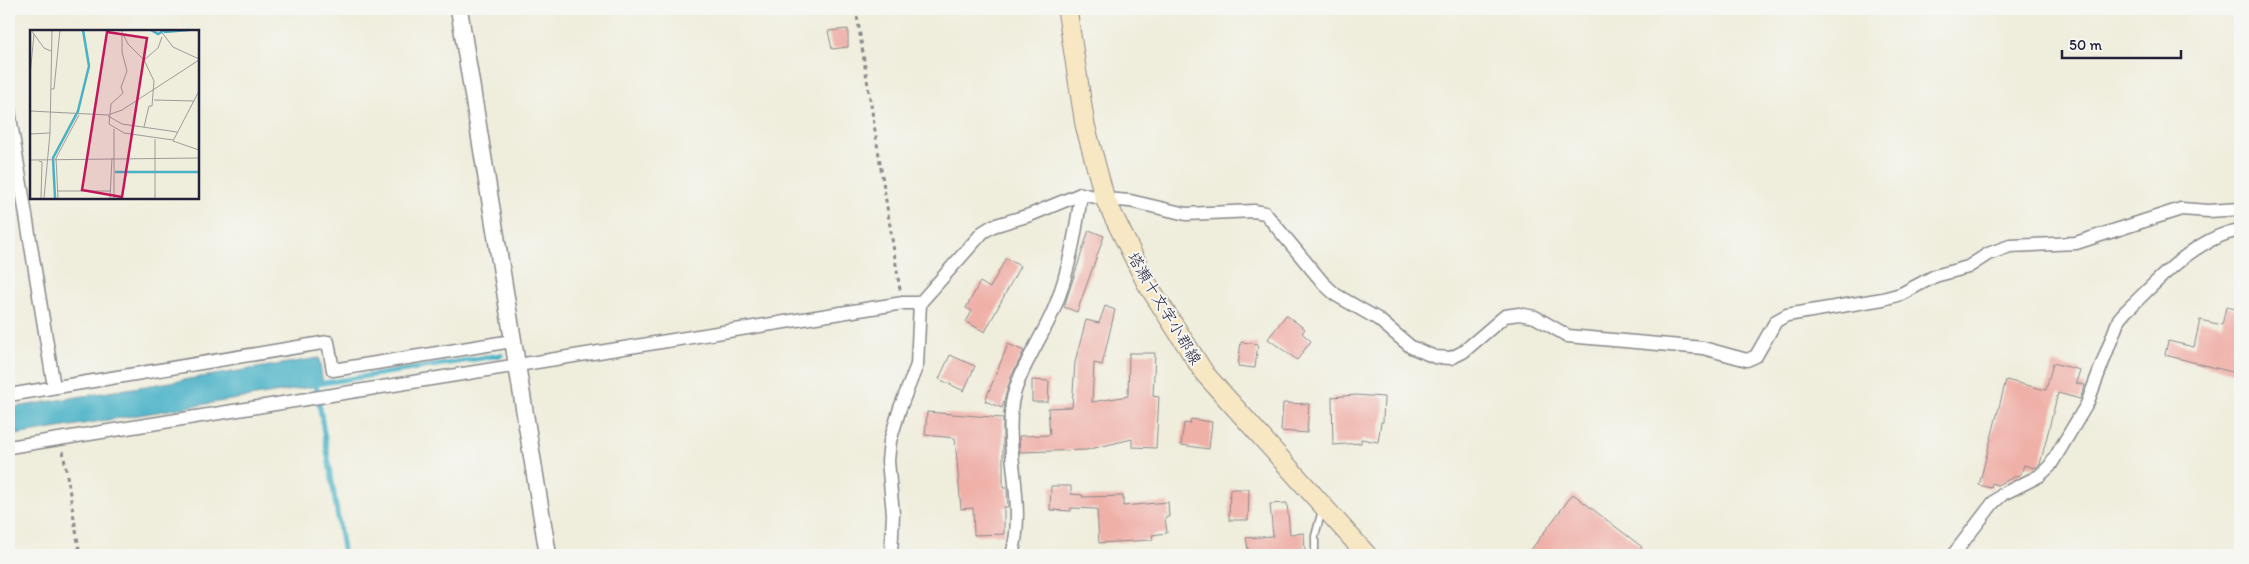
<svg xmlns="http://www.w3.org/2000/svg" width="2249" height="564" viewBox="0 0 2249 564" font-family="Itim,'Klee One',sans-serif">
<rect width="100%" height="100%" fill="#f6f6f2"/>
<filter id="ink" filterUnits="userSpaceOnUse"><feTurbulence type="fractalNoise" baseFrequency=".02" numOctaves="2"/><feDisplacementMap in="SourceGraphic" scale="10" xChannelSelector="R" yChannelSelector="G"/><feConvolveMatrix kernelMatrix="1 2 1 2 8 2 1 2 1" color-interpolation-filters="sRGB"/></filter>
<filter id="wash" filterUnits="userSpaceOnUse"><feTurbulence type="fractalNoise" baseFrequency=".0096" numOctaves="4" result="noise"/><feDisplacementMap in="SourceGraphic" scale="20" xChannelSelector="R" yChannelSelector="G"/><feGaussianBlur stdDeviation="1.12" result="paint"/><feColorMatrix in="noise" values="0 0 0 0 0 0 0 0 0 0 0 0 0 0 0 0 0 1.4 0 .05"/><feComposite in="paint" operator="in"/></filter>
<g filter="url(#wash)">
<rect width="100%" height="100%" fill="#efeddb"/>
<path fill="#47b1c6" stroke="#346a80" d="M319,358L323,385L9,436V408Z"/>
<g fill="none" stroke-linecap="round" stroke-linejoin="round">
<g stroke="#47b1c6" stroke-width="5">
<path d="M316,384L344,555"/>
<path d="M317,384L501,355"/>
</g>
</g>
<g id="blocks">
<g fill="#efb0a8">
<path d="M848,29V47L832,49L828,31Z"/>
<path d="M1089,230L1104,236L1077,312L1064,307Z"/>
<path d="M1006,258L1020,266L985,332L966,322L972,311L966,308L980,282L990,288Z"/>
<path d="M1105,306L1115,310L1102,365L1094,363L1092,402L1128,396L1129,353H1155L1153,396L1159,397L1156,448L1132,447V439L1086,450L1020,452L1019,436L1050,435L1048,408L1072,407L1075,362L1086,320L1099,323Z"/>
<path d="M2226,307L2240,310V374L2165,355L2168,341L2194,347L2200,320L2222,325Z"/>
<path d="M1286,315L1305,329L1302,333L1311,341L1297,360L1268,339Z"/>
<path d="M1241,342L1258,344L1255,368L1238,366Z"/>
<path d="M1008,344L1024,351L1011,377L1002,408L985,401Z"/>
<path d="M950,355L975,366L964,391L939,379Z"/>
<path d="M2053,363L2080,370L2076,383L2085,385L2080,399L2058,393L2040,464L2035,468L2024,465L2021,474L1997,485L1992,483L1991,488L1979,485L2006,380L2046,390Z"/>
<path d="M1032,380L1049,381L1048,402H1032Z"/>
<path d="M1355,395L1384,397L1383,422H1381L1378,442L1361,439V443L1333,445L1332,397Z"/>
<path d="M1283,403L1309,404L1307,433L1281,431Z"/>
<path d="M927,412L1003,418V488H1007L1008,507H1004V534L974,535L973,508L961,509L955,438L925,435Z"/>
<path d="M1191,419L1212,422L1209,449L1181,445L1184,423L1190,424Z"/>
<path d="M1051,486H1071V494L1083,495L1082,497L1123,496V506L1168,502L1169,517H1165L1167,533L1152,535L1153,540L1099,543L1097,509L1071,508V511L1050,510Z"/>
<path d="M1230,489H1249L1248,520H1229Z"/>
<path d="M1573,494L1642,547L1636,555H1527Z"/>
<path d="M1287,503L1290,534L1304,533L1305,551L1249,555L1246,538L1273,536L1270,504Z"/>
</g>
</g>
</g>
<g filter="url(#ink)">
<use href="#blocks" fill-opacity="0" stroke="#88888b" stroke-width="1"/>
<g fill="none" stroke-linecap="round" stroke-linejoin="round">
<g stroke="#88888b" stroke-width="9">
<path id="service" d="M1315,555V536L1322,510"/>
</g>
<g stroke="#88888b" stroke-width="15">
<g id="minor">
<path d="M9,111L54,387"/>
<path d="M9,395L328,342L333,370L512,341"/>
<path d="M9,447L903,303H920"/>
<path d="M891,555L893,514L888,461L890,441L900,408L917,365L920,303L983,232L993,226L1030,215L1081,194L1105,199L1130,201L1186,214L1254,211L1265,213L1324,284L1336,295L1378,319L1411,347L1435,357L1451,358L1463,352L1505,316L1519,314L1535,317L1568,336L1703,348L1747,360L1756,356L1776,321L1787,315L1883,299L1901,294L1935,276L1968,267L1988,254L2010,246L2076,243L2181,209L2209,211L2240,209"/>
<path d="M1012,555C1026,505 1005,453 1012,403C1017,373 1042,338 1054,309C1069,273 1076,233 1081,194"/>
<path d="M1953,555L1993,503L2003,494L2039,476L2050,466L2087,404L2119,319L2125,312C2158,281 2194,238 2240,230"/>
</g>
</g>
<g stroke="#88888b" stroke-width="19">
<path id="tertiary" d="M459,9L548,555"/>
</g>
<g stroke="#88888b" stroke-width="21">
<path id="secondary" d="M1067,9L1085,125L1105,199L1146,282L1205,374L1367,555"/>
</g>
<g stroke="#88888b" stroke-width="3" stroke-dasharray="4 4" stroke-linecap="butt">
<path d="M856,9L900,290"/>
<path d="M63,451L80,555"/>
</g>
<use href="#service" stroke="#fff" stroke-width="6"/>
<use href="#minor" stroke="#fff" stroke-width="12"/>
<use href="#tertiary" stroke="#fff" stroke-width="16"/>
<use href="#secondary" stroke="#f8e7c3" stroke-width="19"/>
</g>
</g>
<g text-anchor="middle" stroke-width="4" stroke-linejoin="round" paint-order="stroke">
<g font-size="16" fill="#22223b" stroke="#f6f6f2">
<text transform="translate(1165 308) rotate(59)" y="6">塔瀬十文字小郡線</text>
</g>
</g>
<g transform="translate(30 30)">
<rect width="169" height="169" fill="#efeddb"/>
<path fill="none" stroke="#47b1c6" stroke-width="2.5" d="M121,0L128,4L135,0M134,2L159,0M85,142H169M25,168L23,128L48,81L59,36L53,0"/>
<path fill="none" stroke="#9d9c9b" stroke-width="1" d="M1,0L14,18L21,21M92,0V22L97,41L91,57L93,63L81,74L79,94L94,103L143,110M130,0L143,17L169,29M93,4L98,14L114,30L124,51L122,76H119L114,97M114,30L128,18L132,7M0,46L4,4M21,59H24L30,0M169,61L143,111L169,120M124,70L164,71M0,81L78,85L92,80L169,30M78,86L92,94L147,102M0,104L20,103M125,109V168M0,130L169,128M9,131L12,132L11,168M27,161H80M14,168L20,103L22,0M28,168L26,128L49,85M80,168L82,128M84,168V99"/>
<path fill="#c2185b" fill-opacity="0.15" stroke="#c2185b" stroke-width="2.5" d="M77,2L117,8L92,167L52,160Z"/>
<rect width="169" height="169" fill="none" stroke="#22223b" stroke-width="2.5"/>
</g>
<rect width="2249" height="564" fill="none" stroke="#f6f6f2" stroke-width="30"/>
<path d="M2062 50v8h119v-8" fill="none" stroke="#22223b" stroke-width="2.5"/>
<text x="2069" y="50" font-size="15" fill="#22223b" stroke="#f6f6f2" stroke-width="4" paint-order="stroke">50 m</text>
</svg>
